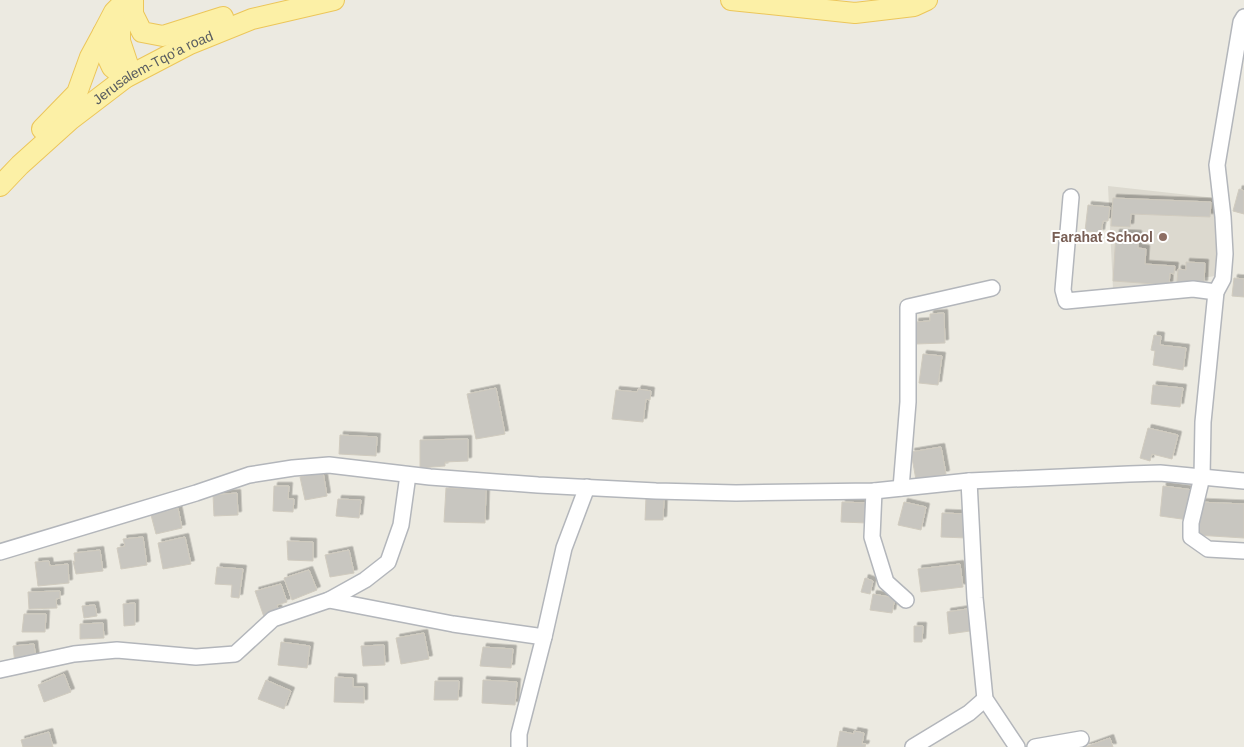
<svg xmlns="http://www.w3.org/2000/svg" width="1244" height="747" viewBox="0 0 1244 747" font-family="Arial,sans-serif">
<defs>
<filter id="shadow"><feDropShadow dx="3.5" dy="-3.5" stdDeviation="0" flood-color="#0004"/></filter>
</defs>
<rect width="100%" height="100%" fill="#eceae1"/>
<path fill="#dcd9cf" d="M1108,186L1216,198V276L1113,289Z"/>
<g fill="#c8c6c0" stroke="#d0cbbf" filter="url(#shadow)">
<path d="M1239,189L1244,191V214L1233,211Z"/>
<path d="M1113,198L1211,202L1210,217L1131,214L1130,227L1111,226Z"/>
<path d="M1088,205L1110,207L1108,221H1103L1101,233L1085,231Z"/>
<path d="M1116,233L1138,234V248L1146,249L1145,264L1175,266L1174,274L1170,273L1169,285L1113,281Z"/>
<path d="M1186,262L1205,263L1204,284L1177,282L1178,269L1186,270Z"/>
<path d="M1234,278L1244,279V297L1232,296Z"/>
<path d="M944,313L945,343L916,344L915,322L930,321V314Z"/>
<path d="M1154,335L1161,336L1160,345L1186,348L1183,370L1153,365L1155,351L1151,350Z"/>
<path d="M923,354L942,356L938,385L919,383Z"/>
<path d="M1153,385L1183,388L1180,407L1151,404Z"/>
<path d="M496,388L505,434L476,439L467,394Z"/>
<path d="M638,389L651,391L650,400L646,399L643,422L612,419L616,390L637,392Z"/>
<path d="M1148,428L1178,435L1172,459L1152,454L1150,461L1140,458Z"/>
<path d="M340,435L377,437L376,456L339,454Z"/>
<path d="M468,439V461L445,462V466L420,468V440Z"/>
<path d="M941,447L946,474L916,480L911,452Z"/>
<path d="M323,472L327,496L305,500L300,477Z"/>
<path d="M274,486H289L288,499H294L293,512L273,511Z"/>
<path d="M1163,486L1193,490L1189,520L1160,516Z"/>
<path d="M446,488L486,489L485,523L444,522Z"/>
<path d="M237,493L238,515L214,516L213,495Z"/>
<path d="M646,497L664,498L663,520H645Z"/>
<path d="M338,499L361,500L359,518L336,516Z"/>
<path d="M842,502L867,503V523L841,522Z"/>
<path d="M904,502L926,507L921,530L898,525Z"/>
<path d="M1198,502L1244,504V538L1196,535Z"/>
<path d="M178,508L182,528L156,534L151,515Z"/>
<path d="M942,513L967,514V538L941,537Z"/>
<path d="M143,537L147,565L121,569L117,548L125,546L123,539Z"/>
<path d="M185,537L191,564L163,569L158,543Z"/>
<path d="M287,541L313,542V561L288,560Z"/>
<path d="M100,550L103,571L76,574L73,561L75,562L74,553Z"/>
<path d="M349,550L354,573L330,577L325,555Z"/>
<path d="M49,561L50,566L68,564L69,583L38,586L35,562Z"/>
<path d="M960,564L963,587L921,592L918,569Z"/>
<path d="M217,567L243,569L239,598L231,597L232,585L215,584Z"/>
<path d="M309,570L317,590L292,600L284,578Z"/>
<path d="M865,578L873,581L870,594L861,592Z"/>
<path d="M281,584L287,602L277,605L279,612L264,617L255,591Z"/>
<path d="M60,591V598L56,599L57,608L29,609L28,592Z"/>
<path d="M873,594L895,598L892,613L870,610Z"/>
<path d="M135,603V625L124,626L123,604Z"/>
<path d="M95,605L97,616L84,618L82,606Z"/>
<path d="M967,609L970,631L949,634L947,612Z"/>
<path d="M24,614H46L45,632H22Z"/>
<path d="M103,623L104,638L80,639V624Z"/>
<path d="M914,626H923L922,642H914Z"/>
<path d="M424,633L429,659L401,664L396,638Z"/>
<path d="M281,642L310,646L307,668L278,665Z"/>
<path d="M34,644L36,661L15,664L13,646Z"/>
<path d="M384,645L385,665L363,666L361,646Z"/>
<path d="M483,647L513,649L511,668L480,666Z"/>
<path d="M64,674L71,692L44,702L38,685Z"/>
<path d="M335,677L353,678V687H364V703L334,702Z"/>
<path d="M266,680L291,691L284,709L258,699Z"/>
<path d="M483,680L517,682L515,705L482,703Z"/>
<path d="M435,681H459L458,700H434Z"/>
<path d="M840,731L854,734V731L864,733L862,744H866L865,747H837Z"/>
<path d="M49,732L53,747H23L21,740Z"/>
<path d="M1110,738L1113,747H1085Z"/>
</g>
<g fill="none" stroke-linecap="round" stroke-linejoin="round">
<g stroke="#b3b6bb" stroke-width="18">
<g id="minor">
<path d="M1244,17L1241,22L1217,165L1223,217L1225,254L1223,279L1216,292L1203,422L1202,477L1191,523V537L1208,549L1244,551"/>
<path d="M1071,197L1063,290L1066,301L1193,289L1216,292"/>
<path d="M969,481L975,598L985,699L1017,747"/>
<path d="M901,488L908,402V307L992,288"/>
<path d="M874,491L872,537L886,582L906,600"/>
<path d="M0,552L196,493L249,475L293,468L329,465L430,477L538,485L656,491L736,493L874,491L969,481L1129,474L1160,473L1244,481"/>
<path d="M329,600L453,624L544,637"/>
<path d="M0,670L74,654L117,650L196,657L235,654L273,619L329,600L365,580L388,562L401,525L408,475"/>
<path d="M519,747V734L544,637L564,548L587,487"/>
<path d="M913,747L969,713L985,699"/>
<path d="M1035,747L1081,739"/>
</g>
</g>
<g stroke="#ecc65a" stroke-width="22">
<g id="major">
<path d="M126,0L114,12L103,33L105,52L112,67L125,78L128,65L120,41V28L131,0"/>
<path d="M133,0V14L142,32L163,36L223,17"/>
<path d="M731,0L855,13L914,6L927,0"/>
<path d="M42,129L77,93L90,57L103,33"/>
<path id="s1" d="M0,186L20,165L70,120L125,78L190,44L252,19L334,0"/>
</g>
</g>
<use href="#minor" stroke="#fff" stroke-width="15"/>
<use href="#major" stroke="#fcf0a6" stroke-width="20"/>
</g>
<circle fill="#8d6e63" stroke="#fff" stroke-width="2" cx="1163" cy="237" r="5"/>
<g text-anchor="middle" stroke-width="4" stroke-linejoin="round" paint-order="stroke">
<g font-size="14" fill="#595d61" stroke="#fff">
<text dy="5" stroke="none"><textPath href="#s1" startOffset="195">Jerusalem-Tqo'a road</textPath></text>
</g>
<g font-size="14" font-weight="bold" fill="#785e54" stroke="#fff" text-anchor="end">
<text x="1153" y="242">Farahat School</text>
</g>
</g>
</svg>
